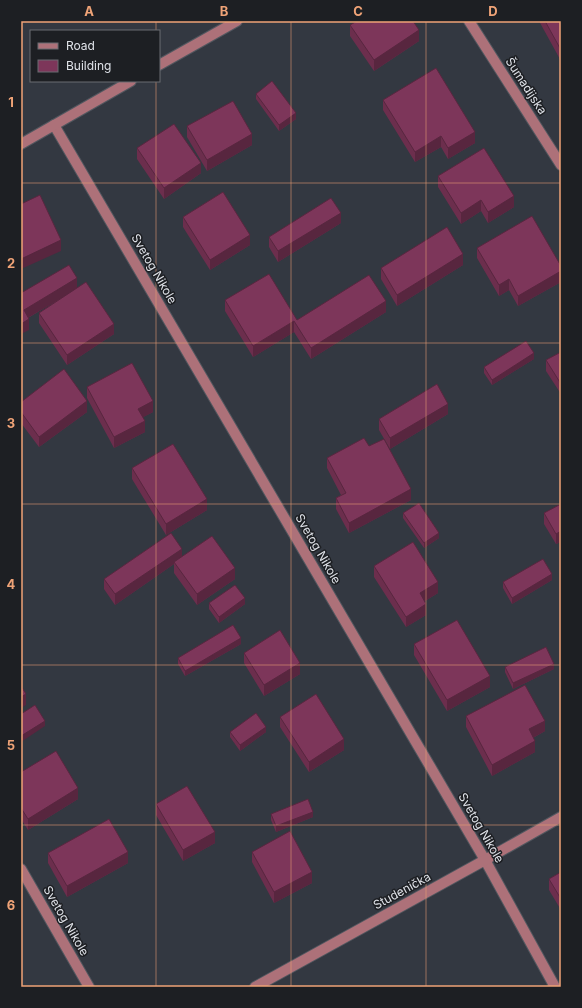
<svg xmlns="http://www.w3.org/2000/svg" width="582" height="1008" viewBox="0 0 582 1008" font-family="Inter,sans-serif">
<rect width="100%" height="100%" fill="#333841"/>
<g fill="none" stroke-linecap="round" stroke-linejoin="round">
<g stroke="#52575f" stroke-width="12">
<g id="minor">
<path d="M469,21L561,165"/>
<path d="M159,65L237,21"/>
<path d="M54,125L485,860L555,987"/>
<path d="M21,144L131,81"/>
<path d="M21,869L89,987"/>
<path d="M255,987L485,860L561,817"/>
</g>
</g>
<use href="#minor" stroke="#ad7179" stroke-width="10"/>
</g>
<g fill="#6c2e4d">
<path d="M539,21H561V61Z"/>
<path d="M350,25L419,41L374,71L350,36Z"/>
<path d="M256,94L296,119L279,131L256,99Z"/>
<path d="M383,100L475,143L448,159L441,147L415,162L383,110Z"/>
<path d="M187,126L252,145L207,171L187,137Z"/>
<path d="M137,148L201,173L164,199L137,159Z"/>
<path d="M438,176L514,207L488,223L481,211L461,224L438,187Z"/>
<path d="M183,217L250,245L210,270L183,227Z"/>
<path d="M341,223L278,262L269,247V237Z"/>
<path d="M477,248L561,266V282L518,306L509,290L499,296L477,258Z"/>
<path d="M463,265L397,306L381,279V268Z"/>
<path d="M77,288L114,334L67,365L39,323V313L56,301L28,318L29,330L21,293Z"/>
<path d="M225,300L297,320L386,312L311,359L294,332L253,357L225,311Z"/>
<path d="M561,352V394L546,371V360Z"/>
<path d="M534,359L492,385L484,373V367Z"/>
<path d="M87,387L153,412L143,417L145,432L114,448L87,398Z"/>
<path d="M21,402L87,412L39,447L21,423Z"/>
<path d="M448,414L390,449L379,430V419Z"/>
<path d="M369,446L411,500L349,533L336,509V498L341,495L327,468V458Z"/>
<path d="M132,468L207,510L166,535L132,479Z"/>
<path d="M561,504V542L556,544L544,524V513Z"/>
<path d="M403,513L439,538L424,548L403,518Z"/>
<path d="M182,557L235,579L197,605L174,573V564L115,605L104,589V579Z"/>
<path d="M374,566L438,593L425,601L426,615L406,627L374,577Z"/>
<path d="M552,580L512,604L503,588V582Z"/>
<path d="M209,603L245,604L219,623L209,609Z"/>
<path d="M241,644L185,676L178,664V658Z"/>
<path d="M414,644L490,687L447,711L414,655Z"/>
<path d="M244,653L300,674L264,696L244,663Z"/>
<path d="M505,667L554,669L513,689L505,672Z"/>
<path d="M466,716L545,731L533,738L535,752L492,776L466,727Z"/>
<path d="M280,717L344,750L309,772L280,727Z"/>
<path d="M230,732H266L240,751L230,737Z"/>
<path d="M21,772L78,799L28,830L21,819Z"/>
<path d="M156,804L215,843L183,861L156,815Z"/>
<path d="M271,814L313,817L276,832L271,820Z"/>
<path d="M252,852L312,883L274,903L252,862Z"/>
<path d="M48,853L128,863L67,897L48,863Z"/>
<path d="M561,872V910L549,890V879Z"/>
</g>
<g fill="#58263f">
<path d="M419,30V41L374,71V60Z"/>
<path d="M296,113V119L279,131V125Z"/>
<path d="M475,132V143L448,159V148Z"/>
<path d="M252,134V145L207,171V160Z"/>
<path d="M441,136V147L415,162V152Z"/>
<path d="M201,163V173L164,199V188Z"/>
<path d="M514,196V207L488,223V212Z"/>
<path d="M481,200V211L461,224V213Z"/>
<path d="M341,213V223L278,262V251Z"/>
<path d="M250,235V245L210,270V260Z"/>
<path d="M61,240V251L21,269V259Z"/>
<path d="M463,254V265L397,306V295Z"/>
<path d="M561,271V282L518,306V296Z"/>
<path d="M77,278V289L24,320V310Z"/>
<path d="M509,279V290L499,296V285Z"/>
<path d="M386,301V312L311,359V348Z"/>
<path d="M29,319V330L21,334V324Z"/>
<path d="M294,321V332L253,357V346Z"/>
<path d="M114,324V334L67,365V355Z"/>
<path d="M534,353V359L492,385V380Z"/>
<path d="M87,401V412L39,447V437Z"/>
<path d="M153,401V412L138,420V409Z"/>
<path d="M448,404V414L390,449V438Z"/>
<path d="M145,421V432L114,448V437Z"/>
<path d="M411,489V500L349,533V523Z"/>
<path d="M207,499V510L166,535V524Z"/>
<path d="M561,531V542L556,544V534Z"/>
<path d="M439,533V538L424,548V543Z"/>
<path d="M182,549V559L174,562V564L115,605V594Z"/>
<path d="M235,568V579L197,605V594Z"/>
<path d="M552,574V580L512,604V598Z"/>
<path d="M438,582V593L420,604V593Z"/>
<path d="M245,598V604L219,623V617Z"/>
<path d="M426,604V615L406,627V617Z"/>
<path d="M241,638V644L185,676V671Z"/>
<path d="M300,663V674L264,696V685Z"/>
<path d="M554,664V669L513,689V683Z"/>
<path d="M490,676V687L447,711V700Z"/>
<path d="M26,694V705L21,708V697Z"/>
<path d="M45,721V726L21,742V736Z"/>
<path d="M545,721V731L529,740V729Z"/>
<path d="M266,727V732L240,751V745Z"/>
<path d="M344,739V750L309,772V762Z"/>
<path d="M535,741V752L492,776V765Z"/>
<path d="M78,788V799L28,830V819Z"/>
<path d="M313,812V817L276,832V826Z"/>
<path d="M215,832V843L183,861V850Z"/>
<path d="M128,852V863L67,897V886Z"/>
<path d="M312,872V883L274,903V892Z"/>
</g>
<g fill="#7d365a" stroke="#58263f">
<path d="M357,21H413L419,30L374,60L350,25Z"/>
<path d="M545,21H561V50Z"/>
<path d="M436,68L475,132L448,148L441,136L415,152L383,100Z"/>
<path d="M272,81L296,113L279,125L256,94Z"/>
<path d="M233,101L252,134L207,160L187,126Z"/>
<path d="M174,124L201,163L164,188L137,148Z"/>
<path d="M484,148L514,196L488,212L481,200L461,213L438,176Z"/>
<path d="M223,192L250,235L210,260L183,217Z"/>
<path d="M40,195L61,240L21,259V204Z"/>
<path d="M331,198L341,213L278,251L269,237Z"/>
<path d="M532,216L561,266V271L518,296L509,279L499,285L477,248Z"/>
<path d="M447,227L463,254L397,295L381,268Z"/>
<path d="M69,265L77,278L24,310L29,319L21,324V293Z"/>
<path d="M269,274L297,320L369,275L386,301L311,348L294,321L253,346L225,300Z"/>
<path d="M86,282L114,324L67,355L39,313Z"/>
<path d="M526,341L534,353L492,380L484,367Z"/>
<path d="M561,352V384L546,360Z"/>
<path d="M132,363L153,401L138,409L145,421L114,437L87,387Z"/>
<path d="M64,369L87,401L39,437L21,412V402Z"/>
<path d="M437,384L448,404L390,438L379,419Z"/>
<path d="M364,438L369,446L384,439L411,489L349,523L336,498L346,493L327,458Z"/>
<path d="M173,444L207,499L166,524L132,468Z"/>
<path d="M419,503L439,533L424,543L403,513Z"/>
<path d="M561,504V531L556,534L544,513Z"/>
<path d="M171,533L182,549L115,594L104,579Z"/>
<path d="M212,536L235,568L197,594L174,562Z"/>
<path d="M413,542L438,582L420,593L426,604L406,617L374,566Z"/>
<path d="M543,559L552,574L512,598L503,582Z"/>
<path d="M235,585L245,598L219,617L209,603Z"/>
<path d="M457,620L490,676L447,700L414,644Z"/>
<path d="M233,625L241,638L185,671L178,658Z"/>
<path d="M280,630L300,663L264,685L244,653Z"/>
<path d="M546,647L554,664L513,683L505,667Z"/>
<path d="M525,685L545,721L529,729L535,741L492,765L466,716Z"/>
<path d="M21,686L26,694L21,697Z"/>
<path d="M316,694L344,739L309,762L280,717Z"/>
<path d="M35,705L45,721L21,736V714Z"/>
<path d="M256,713L266,727L240,745L230,732Z"/>
<path d="M56,751L78,788L28,819L21,808V772Z"/>
<path d="M187,786L215,832L183,850L156,804Z"/>
<path d="M308,799L313,812L276,826L271,814Z"/>
<path d="M109,819L128,852L67,886L48,853Z"/>
<path d="M290,831L312,872L274,892L252,852Z"/>
<path d="M561,872V899L549,879Z"/>
</g>
<path fill="none" stroke="#efa377" stroke-width="1" stroke-opacity="0.55" d="M156,21V31M291,21V987M426,21V987M156,81V987M21,183H561M21,343H561M21,504H561M21,665H561M21,825H561"/>
<g text-anchor="middle" stroke-width="3" stroke-linejoin="round" paint-order="stroke">
<g font-size="12" fill="#dfe2e8" stroke="#1d1f23">
<text transform="translate(526 86) rotate(57)" y="4">Šumadijska</text>
<text transform="translate(154 269) rotate(60)" y="4">Svetog Nikole</text>
<text transform="translate(318 549) rotate(60)" y="4">Svetog Nikole</text>
<text transform="translate(481 828) rotate(60)" y="4">Svetog Nikole</text>
<text transform="translate(402 891) rotate(-29)" y="4">Studenička</text>
<text transform="translate(66 921) rotate(60)" y="4">Svetog Nikole</text>
</g>
</g>
<rect width="582" height="1008" fill="none" stroke="#1d1f23" stroke-width="44"/>
<rect x="30" y="30" width="130" height="52" fill="#1d1f23" stroke="#6b6d72"/>
<rect x="38" y="43" width="20" height="6" fill="#ad7179" stroke="#6b6d72"/>
<text x="66" y="50" font-size="12" fill="#dfe2e8">Road</text>
<rect x="38" y="60" width="20" height="12" fill="#7d365a" stroke="#6b6d72"/>
<text x="66" y="70" font-size="12" fill="#dfe2e8">Building</text>
<rect x="22" y="22" width="538" height="964" fill="none" stroke="#efa377" stroke-width="1.5"/>
<g font-size="13" text-anchor="middle" font-weight="bold" fill="#efa377">
<text x="89" y="16">A</text>
<text x="224" y="16">B</text>
<text x="358" y="16">C</text>
<text x="493" y="16">D</text>
<text x="11" y="107">1</text>
<text x="11" y="268">2</text>
<text x="11" y="428">3</text>
<text x="11" y="589">4</text>
<text x="11" y="750">5</text>
<text x="11" y="910">6</text>
</g>
</svg>
